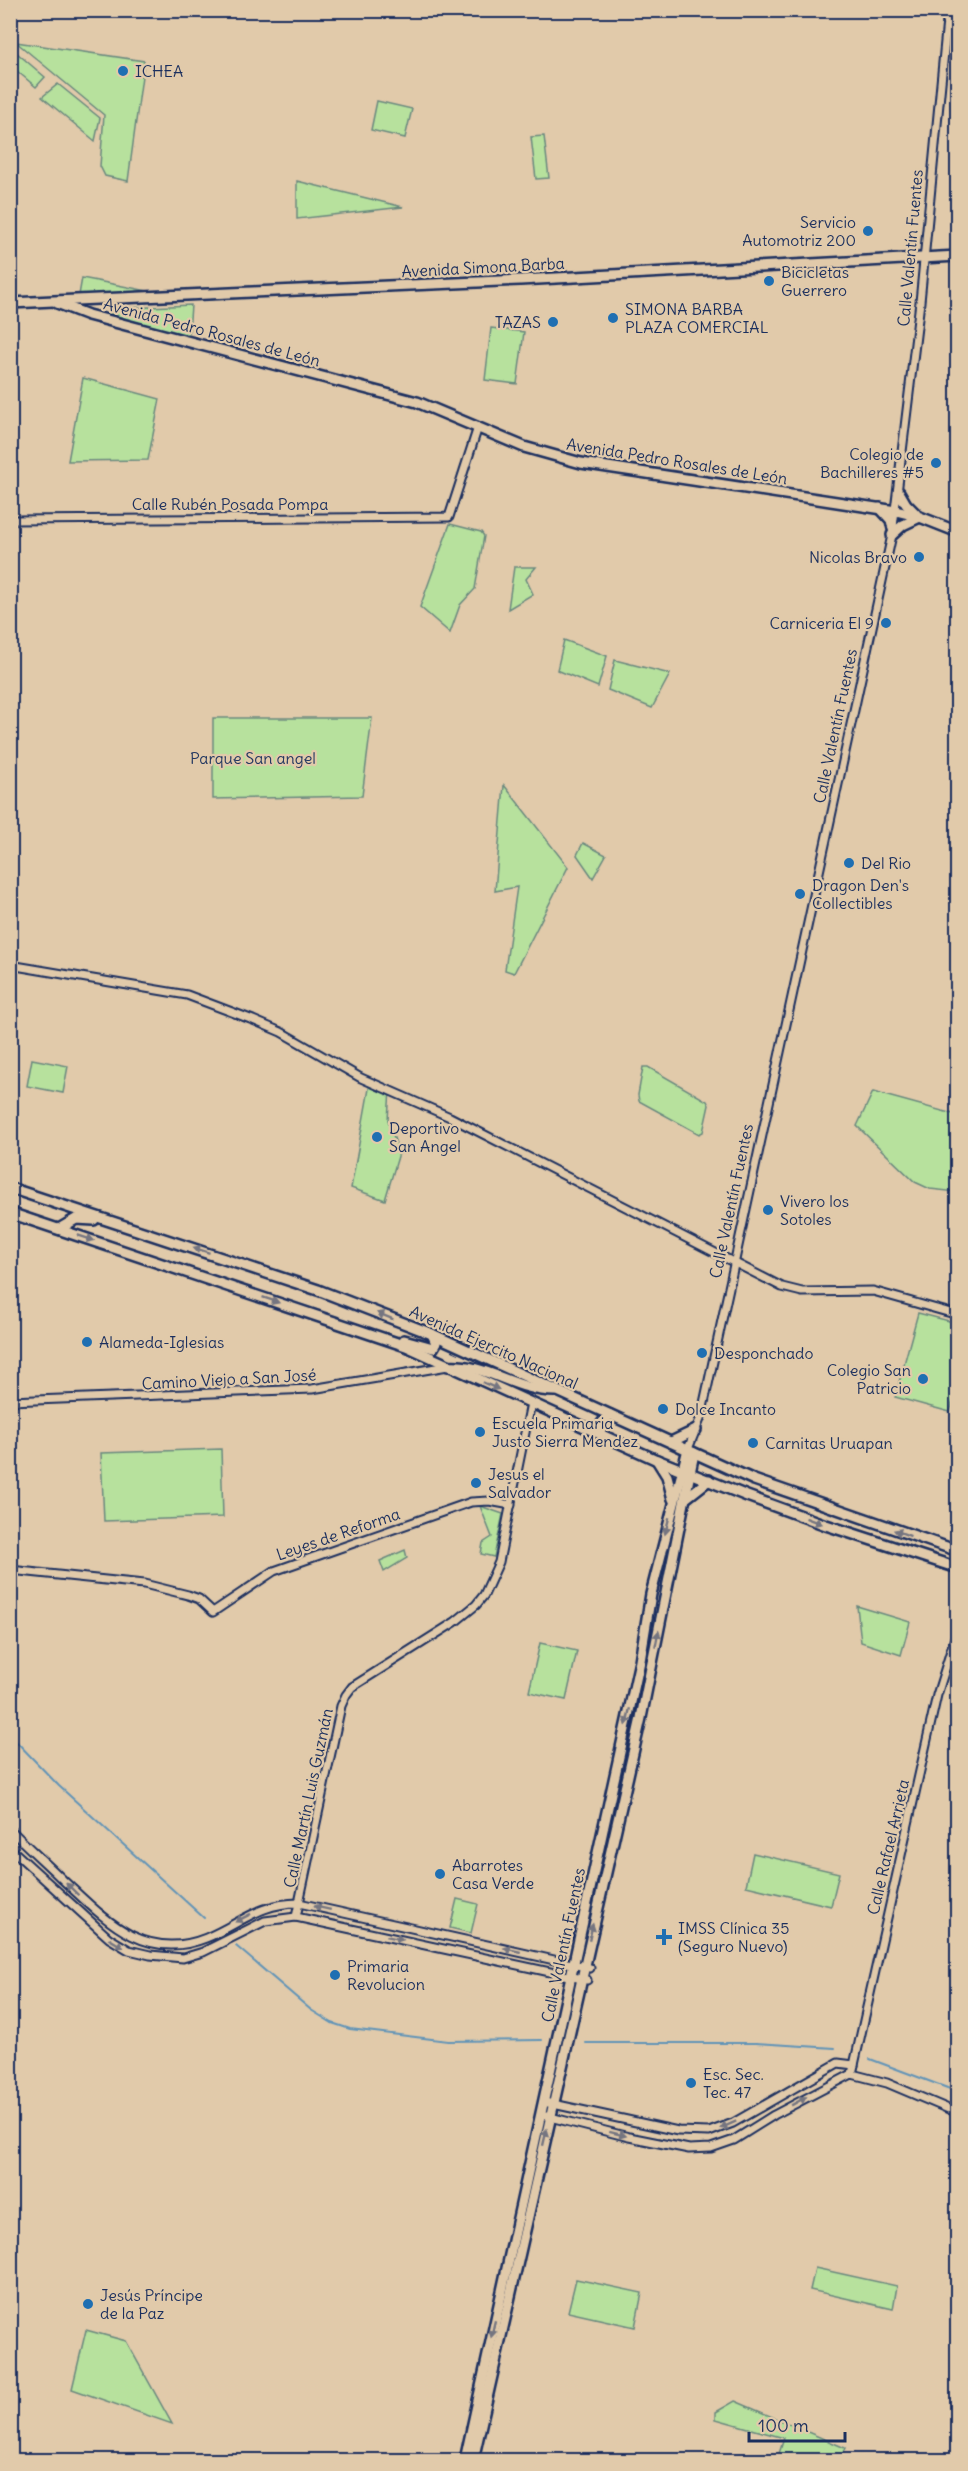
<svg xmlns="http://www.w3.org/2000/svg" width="968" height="2471" viewBox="0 0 968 2471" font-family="Delius,sans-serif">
<rect width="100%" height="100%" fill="#e1caaa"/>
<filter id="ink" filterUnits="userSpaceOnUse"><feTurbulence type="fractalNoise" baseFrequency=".0167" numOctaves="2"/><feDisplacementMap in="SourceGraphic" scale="12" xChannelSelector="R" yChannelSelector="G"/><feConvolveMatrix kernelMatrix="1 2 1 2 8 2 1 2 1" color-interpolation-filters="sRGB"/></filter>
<g filter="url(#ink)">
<g fill="#b7e19d" stroke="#69887e" stroke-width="1.5">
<path d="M16,42L144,61L128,181L105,176L100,166L104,115Z"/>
<path d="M10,47L45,77L36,87L11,66Z"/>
<path d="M58,84L100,118L95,141L42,97Z"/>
<path d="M377,101L412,109L405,138L371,130Z"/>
<path d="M544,136L549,178L536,179L531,137Z"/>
<path d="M297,181L403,207L297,219Z"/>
<path d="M82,278L153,292L79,295Z"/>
<path d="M191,305L189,333L183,337L108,313L109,309Z"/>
<path d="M491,328L524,332L517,384L485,380Z"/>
<path d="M83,378L160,399L148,460L68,461Z"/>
<path d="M450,524L481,532L484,536L475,589L460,605L450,633L420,607Z"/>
<path d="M514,567H536L526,579L533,594L508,609Z"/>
<path d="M564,640L607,656L598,687L557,670Z"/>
<path d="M615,660L670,674L652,708L608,690Z"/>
<path d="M213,718H372L362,796L213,799Z"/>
<path d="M504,785L568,867L514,973L505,970L517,887L495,891Z"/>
<path d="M583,843L606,855L593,878L577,855Z"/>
<path d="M32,1059L68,1066L63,1093L27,1086Z"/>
<path d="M643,1067H648L707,1101L709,1105L703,1132L699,1134L639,1101L638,1095Z"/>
<path d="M370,1083L390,1089L388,1120L399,1153L385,1200L351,1188Z"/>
<path d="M873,1092L957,1115V1192L930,1189L915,1182L857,1126Z"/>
<path d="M918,1313L957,1323V1385L950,1412L895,1397Z"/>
<path d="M221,1449L223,1517L104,1521L101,1453Z"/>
<path d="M480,1506L503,1514L494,1557L481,1554L483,1543L492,1537Z"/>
<path d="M405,1550L407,1558L384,1572L380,1561Z"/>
<path d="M857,1606L910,1622L901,1655L861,1642Z"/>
<path d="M540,1643L577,1651L566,1700L529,1692Z"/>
<path d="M753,1853L839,1873L831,1906L746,1886Z"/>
<path d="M457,1899L478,1904L471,1933L450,1928Z"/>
<path d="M815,2268L897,2286L893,2309L810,2290Z"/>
<path d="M576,2279L642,2293L635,2327L568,2312Z"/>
<path d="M86,2330L126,2341L172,2424L72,2389Z"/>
<path d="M735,2401L845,2448L840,2460H777L784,2438L716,2419V2412Z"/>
</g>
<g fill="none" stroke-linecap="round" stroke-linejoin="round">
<g stroke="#6294b7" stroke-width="2">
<path d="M10,1735L59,1786L204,1918"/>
<path d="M236,1946L311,2010L332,2023L350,2029L448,2041L542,2040"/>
<path d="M586,2043H756L835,2048"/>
<path d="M870,2059L958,2092"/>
</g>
<g stroke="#1b2f5e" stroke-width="11">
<g id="minor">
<path d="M10,520L449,517L478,427"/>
<path d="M10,965L187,995L253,1020L281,1032L361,1078L450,1117L782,1287L802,1292L873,1291L958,1315"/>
<path d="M10,1401L312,1389L448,1366"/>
<path d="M688,1449L701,1417L892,535L920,302L948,10"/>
<path d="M10,1570L144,1584L188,1595L199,1599L213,1612L274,1571L471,1502L489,1501L511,1505"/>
<path d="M10,1829C27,1847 46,1863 63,1880C104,1918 144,1963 206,1938C240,1924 259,1903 299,1903L590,1968"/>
<path d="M10,1848L109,1938L129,1950L150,1955L183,1958L203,1952L265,1921L296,1917L587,1980"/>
<path d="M296,1917L341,1706L346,1695L352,1687L455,1622L476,1605L484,1595L499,1562L531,1403"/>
<path d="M852,2074L937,1695L958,1628"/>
<path d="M544,2102L678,2131L709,2132L733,2123L838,2063L854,2065"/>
<path d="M546,2116L629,2137L689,2149L711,2148L734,2140L774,2115L852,2074L887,2083L958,2113"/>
</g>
</g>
<g stroke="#1b2f5e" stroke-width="14">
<g id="major">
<path d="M10,303L520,280L958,256"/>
<path d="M57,303L88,315L417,402L524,447L581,463L896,511L920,517L958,532"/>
<path d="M899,492L906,504L916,514"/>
<path d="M880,508L891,520L893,529"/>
<path d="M892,535L903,525L920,517"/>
<path d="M10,1188L318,1290L432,1334L754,1480L958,1551"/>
<path d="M10,1213L406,1346L657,1460L747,1496L826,1525L958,1568"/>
<path d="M59,1229L76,1219L94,1220"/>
<path d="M404,1340L433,1348L436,1343L432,1334"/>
<path d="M448,1366C486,1363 517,1392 556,1391"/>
<path d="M600,1433L602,1423L610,1415"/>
<path d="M671,1442L696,1430"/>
<path d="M657,1460L667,1476L673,1499"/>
<path d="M686,1498L709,1480"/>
<path d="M465,2460L640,1661L651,1594L688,1449"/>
<path d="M473,2460L641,1718L694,1453"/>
</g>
</g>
<use href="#minor" stroke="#e1caaa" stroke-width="7"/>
<use href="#major" stroke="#e1caaa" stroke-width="9"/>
</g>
<defs><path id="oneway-solid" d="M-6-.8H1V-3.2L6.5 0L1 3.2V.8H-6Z" transform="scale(1.5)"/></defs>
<g fill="#747580">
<use href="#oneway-solid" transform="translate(86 1238) rotate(18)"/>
<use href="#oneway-solid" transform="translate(201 1250) rotate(-162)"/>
<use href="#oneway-solid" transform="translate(271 1300) rotate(19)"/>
<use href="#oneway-solid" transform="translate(385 1316) rotate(-158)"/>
<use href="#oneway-solid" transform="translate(491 1386) rotate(24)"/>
<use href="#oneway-solid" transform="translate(814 1521) rotate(20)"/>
<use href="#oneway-solid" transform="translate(667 1526) rotate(104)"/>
<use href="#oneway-solid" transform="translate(902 1533) rotate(-160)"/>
<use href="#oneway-solid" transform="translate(657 1639) rotate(-79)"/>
<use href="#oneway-solid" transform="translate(628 1717) rotate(102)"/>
<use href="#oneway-solid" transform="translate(72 1889) rotate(-136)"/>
<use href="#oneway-solid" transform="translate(322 1908) rotate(-168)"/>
<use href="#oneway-solid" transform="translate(243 1918) rotate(153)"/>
<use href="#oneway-solid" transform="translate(591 1932) rotate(-78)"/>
<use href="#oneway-solid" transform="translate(395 1938) rotate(12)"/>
<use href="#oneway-solid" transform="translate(116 1943) rotate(31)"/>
<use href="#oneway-solid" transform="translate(512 1950) rotate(-167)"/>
<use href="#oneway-solid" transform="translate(799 2101) rotate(-29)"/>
<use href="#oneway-solid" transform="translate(728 2125) rotate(156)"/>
<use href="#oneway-solid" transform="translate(618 2134) rotate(14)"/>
<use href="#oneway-solid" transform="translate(545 2137) rotate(-77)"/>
<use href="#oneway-solid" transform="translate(493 2329) rotate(103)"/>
</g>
</g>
<g fill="#1f6fb2" stroke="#e1caaa" stroke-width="2">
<circle cx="123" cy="71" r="6"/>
<circle cx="868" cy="231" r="6"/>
<circle cx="769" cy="281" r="6"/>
<circle cx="613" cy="318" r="6"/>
<circle cx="553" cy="322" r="6"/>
<circle cx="936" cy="463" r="6"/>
<circle cx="919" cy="557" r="6"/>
<circle cx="886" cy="623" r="6"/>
<circle cx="849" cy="863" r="6"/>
<circle cx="800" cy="894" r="6"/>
<circle cx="377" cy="1137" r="6"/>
<circle cx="768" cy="1210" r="6"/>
<circle cx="87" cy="1342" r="6"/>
<circle cx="702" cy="1353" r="6"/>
<circle cx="923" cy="1379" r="6"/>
<circle cx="663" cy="1409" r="6"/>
<circle cx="480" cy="1432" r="6"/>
<circle cx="753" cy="1443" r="6"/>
<circle cx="476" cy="1483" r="6"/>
<circle cx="440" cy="1874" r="6"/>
<path d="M661 1928h6v6h6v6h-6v6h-6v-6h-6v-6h6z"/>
<circle cx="335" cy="1975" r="6"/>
<circle cx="691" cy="2083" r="6"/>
<circle cx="88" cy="2304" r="6"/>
</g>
<g text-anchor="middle" stroke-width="4.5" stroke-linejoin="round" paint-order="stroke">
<g font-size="16" fill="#1b2f5e" stroke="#e1caaa" text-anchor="start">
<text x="135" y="77">ICHEA</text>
<text x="856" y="228" text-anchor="end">Servicio<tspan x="856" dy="18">Automotriz 200</tspan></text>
<text x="781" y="278">Bicicletas<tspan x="781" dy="18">Guerrero</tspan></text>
<text x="625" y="315">SIMONA BARBA<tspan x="625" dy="18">PLAZA COMERCIAL</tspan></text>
<text x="541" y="328" text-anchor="end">TAZAS</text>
<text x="924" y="460" text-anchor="end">Colegio de<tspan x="924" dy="18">Bachilleres #5</tspan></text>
<text x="907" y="563" text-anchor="end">Nicolas Bravo</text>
<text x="874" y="629" text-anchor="end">Carniceria El 9</text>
<text x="861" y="869">Del Rio</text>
<text x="812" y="891">Dragon Den's<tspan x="812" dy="18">Collectibles</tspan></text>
<text x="389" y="1134">Deportivo<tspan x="389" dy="18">San Angel</tspan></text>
<text x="780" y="1207">Vivero los<tspan x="780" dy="18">Sotoles</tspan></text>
<text x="99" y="1348">Alameda-Iglesias</text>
<text x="714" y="1359">Desponchado</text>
<text x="911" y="1376" text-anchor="end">Colegio San<tspan x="911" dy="18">Patricio</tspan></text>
<text x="675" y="1415">Dolce Incanto</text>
<text x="492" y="1429">Escuela Primaria<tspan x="492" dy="18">Justo Sierra Mendez</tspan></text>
<text x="765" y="1449">Carnitas Uruapan</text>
<text x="488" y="1480">Jesus el<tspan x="488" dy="18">Salvador</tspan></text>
<text x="452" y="1871">Abarrotes<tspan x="452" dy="18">Casa Verde</tspan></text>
<text x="678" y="1934">IMSS Clínica 35<tspan x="678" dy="18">(Seguro Nuevo)</tspan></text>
<text x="347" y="1972">Primaria<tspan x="347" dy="18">Revolucion</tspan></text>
<text x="703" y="2080">Esc. Sec.<tspan x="703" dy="18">Tec. 47</tspan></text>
<text x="100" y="2301">Jesús Príncipe<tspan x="100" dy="18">de la Paz</tspan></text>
</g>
<g font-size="16" fill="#1b2f5e" stroke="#e1caaa">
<text transform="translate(910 248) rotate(-85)" y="6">Calle Valentín Fuentes</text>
<text transform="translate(483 267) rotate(-3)" y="6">Avenida Simona Barba</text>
<text transform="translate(212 332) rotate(15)" y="6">Avenida Pedro Rosales de León</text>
<text transform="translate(677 461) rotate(9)" y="6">Avenida Pedro Rosales de León</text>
<text x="230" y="510">Calle Rubén Posada Pompa</text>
<text transform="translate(835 726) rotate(-78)" y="6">Calle Valentín Fuentes</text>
<text transform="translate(731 1201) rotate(-78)" y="6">Calle Valentín Fuentes</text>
<text transform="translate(494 1347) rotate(24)" y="6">Avenida Ejercito Nacional</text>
<text transform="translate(229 1379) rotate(-3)" y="6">Camino Viejo a San José</text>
<text transform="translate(338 1534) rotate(-19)" y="6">Leyes de Reforma</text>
<text transform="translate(308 1798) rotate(-78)" y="6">Calle Martín Luis Guzmán</text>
<text transform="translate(888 1847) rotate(-77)" y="6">Calle Rafael Arrieta</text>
<text transform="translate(563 1945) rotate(-78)" y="6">Calle Valentín Fuentes</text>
</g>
<g font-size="16" fill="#233861" stroke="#e1caaa">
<text x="253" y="764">Parque San angel</text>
</g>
</g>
<rect width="968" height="2471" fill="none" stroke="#e1caaa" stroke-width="36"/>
<rect x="18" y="18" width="932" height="2435" fill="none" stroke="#1b2f5e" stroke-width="2" filter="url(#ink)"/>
<path d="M749 2432v9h96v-9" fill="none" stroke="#1b2f5e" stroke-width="3"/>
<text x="758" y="2432" font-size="18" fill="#1b2f5e" stroke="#e1caaa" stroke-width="4.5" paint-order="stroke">100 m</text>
</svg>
